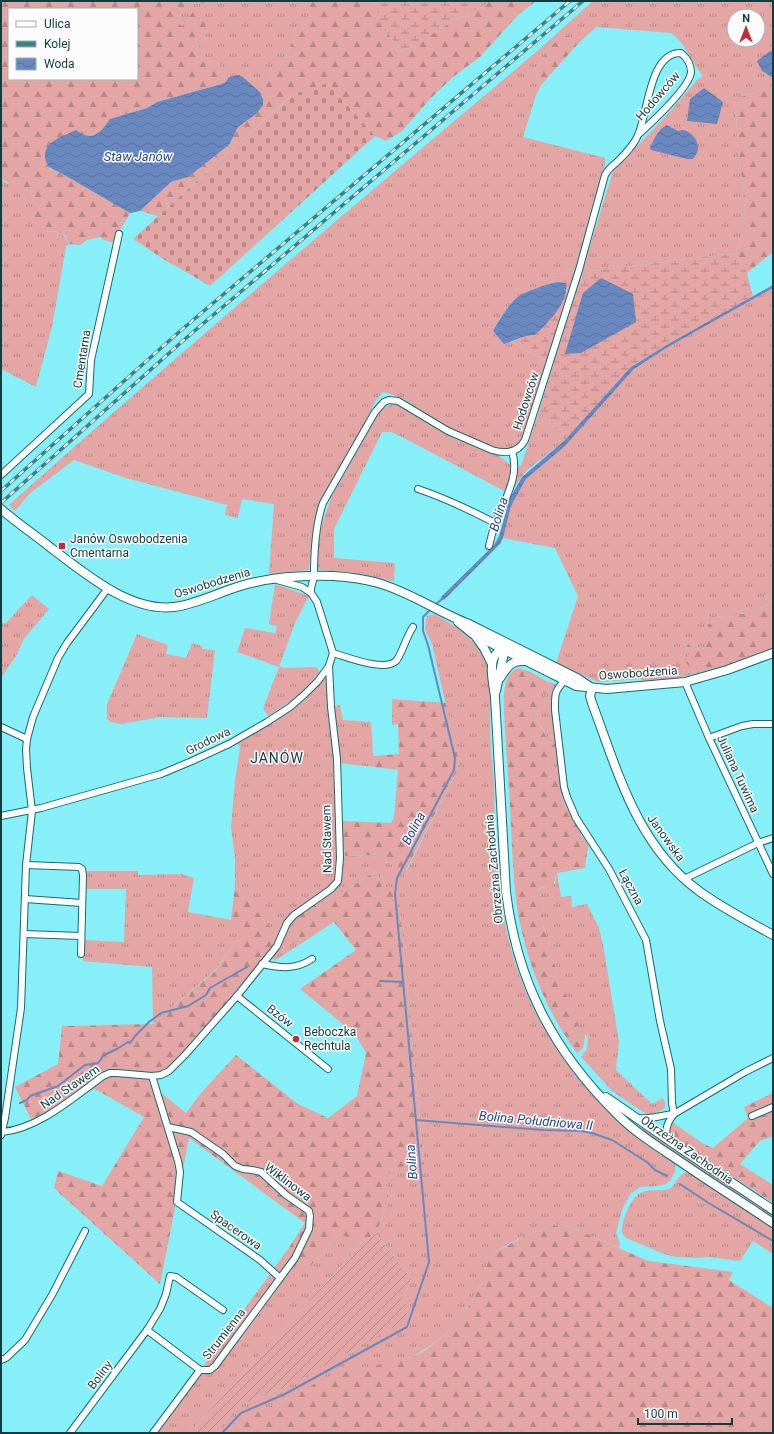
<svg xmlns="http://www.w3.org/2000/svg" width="774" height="1434" viewBox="0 0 774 1434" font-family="Roboto,sans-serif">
<defs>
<pattern id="grass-tufts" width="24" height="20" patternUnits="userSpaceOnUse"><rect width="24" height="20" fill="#e4a6a4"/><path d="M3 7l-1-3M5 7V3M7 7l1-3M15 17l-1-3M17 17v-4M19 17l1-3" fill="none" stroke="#b78887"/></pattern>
<pattern id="forest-firs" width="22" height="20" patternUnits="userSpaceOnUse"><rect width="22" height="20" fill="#e4a6a4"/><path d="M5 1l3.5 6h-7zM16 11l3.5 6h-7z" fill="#b78887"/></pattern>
<pattern id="wetland-marsh" width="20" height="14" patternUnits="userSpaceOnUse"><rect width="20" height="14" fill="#e4a6a4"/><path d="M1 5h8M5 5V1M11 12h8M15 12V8" fill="none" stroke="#b78887"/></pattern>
<pattern id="cemetery-stones" width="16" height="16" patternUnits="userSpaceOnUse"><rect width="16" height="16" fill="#e4a6a4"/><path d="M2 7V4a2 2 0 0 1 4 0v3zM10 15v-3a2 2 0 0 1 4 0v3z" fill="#b78887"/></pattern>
<pattern id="garden-furrows" width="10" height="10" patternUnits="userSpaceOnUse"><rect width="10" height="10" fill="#e4a6a4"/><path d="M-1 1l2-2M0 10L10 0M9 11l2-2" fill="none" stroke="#b78887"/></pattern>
<pattern id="water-waves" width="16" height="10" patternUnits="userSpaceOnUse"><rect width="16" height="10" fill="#6988c0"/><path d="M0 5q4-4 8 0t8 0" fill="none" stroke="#55709d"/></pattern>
</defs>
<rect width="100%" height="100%" fill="#87eff7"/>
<g fill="url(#grass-tufts)" fill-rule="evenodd">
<path d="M214,1H304L311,17L292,43L282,64L270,75L260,92L243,77L225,83L224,74L212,61L205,62L194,54L203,40L176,22L184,9L190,3L212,4Z"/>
<path d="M593,1H773V52L770,51L762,71L773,78V86L734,99L747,232L736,253L582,272L613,171L666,116L697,80L703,76C691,62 686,43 671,33L596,27L577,45L575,42L568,36C564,38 558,40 554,43C545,52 539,65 536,77L541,85L536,95L523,137L605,158V163L578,265C568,271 559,278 549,284C540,289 527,290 518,297C509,304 498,321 493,331L504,344L512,342L547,362L521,442C512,450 502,450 491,447C473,439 454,432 438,421C417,409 409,398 383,392L376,400L343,466L314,530L309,570L269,574L274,504L242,499L238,518L225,515L227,505L126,478L74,460L29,494L15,511L9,505C181,351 358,202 535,53C555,36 573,18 593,1ZM734,16H758V40H734Z"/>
<path d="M1,178L6,183L30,187L34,202V217L48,231C60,232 64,233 69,244L66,247L52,327L36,387L1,369Z"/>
<path d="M773,288V581L765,595L772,600L771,603L758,610L752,608C744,613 729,621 719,617L707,625L711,637L705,648C701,650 697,650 693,647L692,643H688L687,646L689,654V666L692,669L693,674C681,677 650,686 640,679L598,682L556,663L578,596L555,548L503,538L511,506L526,479L550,459L577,432L634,369L668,347Z"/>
<path d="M392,404L402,406L447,435L499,456L512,466H521L539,411L565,440L526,471L520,479L510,494L402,437L391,432H382L334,529V558L395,563L394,581L316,569L321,527L331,498L379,413L384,408Z"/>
<path d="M275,584L309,596L295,623L279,667L285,668L316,667L320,672L303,693L268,716L263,708L279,667L237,652L245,628L275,633L277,626L269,624Z"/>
<path d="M32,595L49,609L24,639L16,656L1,678V622L5,624Z"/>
<path d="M434,614C455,625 472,637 484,657L486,656C492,678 490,702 490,725C490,745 493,765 494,785C495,829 496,874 504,918C523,1023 586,1105 674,1163L675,1166V1172L670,1181L666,1184L658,1186L641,1187L631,1193L622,1210L616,1233L620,1244L619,1248L564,1224L544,1228L527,1235L512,1242L493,1253L487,1263L483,1278L474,1297L461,1317L452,1328L437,1341L411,1358L289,1398L244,1418L231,1433H215L240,1405L286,1387L401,1300L412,1280L376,1233L389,1200L385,1179L393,1168L424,1163L398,892L384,891L376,871L343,892L289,914L302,943L274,961L270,949L276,934L235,885V859L231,827L235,781L240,747L237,743L304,701L327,672H333L334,706L340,705L343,720L371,722L374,767L339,763L341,821L345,856L369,855L407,870L457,771L459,762L432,644L425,629L427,616Z"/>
<path d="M137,634L168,645L166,654L186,658L192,643L202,646V649L215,650L207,718L161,717L121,724L110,722L107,719V704Z"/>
<path d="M548,681L556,685L552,691V704L558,750L572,815L565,810L563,797L553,777L548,776L546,773C546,767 553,758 556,752L553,744L545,742L543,740L546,735L535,717L537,712L540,710L539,697L537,692V690L550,683Z"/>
<path d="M86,871H138V875L181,874L194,878L188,912L231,920L244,931L216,969L153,1024L152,967L83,961L84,940L124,942L126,889H86Z"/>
<path d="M557,873L561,897L571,896L572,907L587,904L599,928L604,950L619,1042L616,1070L652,1104L663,1098L665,1103V1108L649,1116L612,1091L581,1057L587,1049L588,1035L581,1036L575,1028L579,1024L556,978L555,965L547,954L549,940C544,932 542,925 543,916C543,913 544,910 544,906C544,899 540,895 538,889L555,884Z"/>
<path d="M641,1127L773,1214V1218L665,1147L642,1130Z"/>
<path d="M686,1172L691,1174L704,1182L773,1227V1254L753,1241L740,1261L709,1257L698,1258L676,1257L664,1254L626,1238C624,1236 623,1235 622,1233C620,1224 631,1198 639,1194C648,1188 660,1192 670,1189C676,1184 678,1175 686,1172Z"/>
<path d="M339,1234L362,1243L189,1433H155L288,1249L309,1268Z"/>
</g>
<g fill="url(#forest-firs)" fill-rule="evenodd">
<path d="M1,1H214L213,4L190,3L184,9L176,22L182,26L193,12L205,18L209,27L203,40L194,54L205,62L212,61L219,63L224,74L225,83L157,102L147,108L110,119C102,132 99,136 83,135L50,169L59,172L130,213L113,242L106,241L100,237L87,240L80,245L69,244L65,235L58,232L49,231L39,227L34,217V202L30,187L18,189L1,178ZM9,9H137V79H9Z"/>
<path d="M304,1H371L377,7L391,38L402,52L450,23L483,6L489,1H536L517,16L480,57L453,77L431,98L402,131L386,141L375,136L328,84L292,95L158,216L140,211L171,182L188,177L229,145L238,127L256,114L263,99L260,92L270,75L282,64L292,43L311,17Z"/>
<path d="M569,36L574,39L577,45L541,85L536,77C539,63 552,36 569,36Z"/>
<path d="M773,86V252L747,273L736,253L747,232L734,99Z"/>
<path d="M772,581H773V649L728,665L693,674L692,669L686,663L689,654L687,646L688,643H692L693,647C697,650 701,650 705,648L711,637L707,625L719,617C725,620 727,617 732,615C735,614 740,614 743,614L745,609L749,607L758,610L771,603L772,600C761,593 762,589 772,581Z"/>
<path d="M518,668L531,672L550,683L552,687L549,693L545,694L538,691L537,692L539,697L542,699L544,703L543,707L537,712L535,717L546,736L543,739L545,742L553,744L557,748C556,757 546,765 546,773L548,776L559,779L565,810L572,815L581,831V835L589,845L587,852L585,868L557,873L553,886L543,887L538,889C540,895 544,899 544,906C544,910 543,913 543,916C542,925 544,932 549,940L547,954L555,965L556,978L563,983C564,998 574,1010 579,1024L575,1028L577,1030L580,1029L581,1031L579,1034L581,1036L584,1035L585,1037L583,1048L577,1053C544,1008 524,956 516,900C513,875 512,849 511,824C509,786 506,749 504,712C504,697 502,675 518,668Z"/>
<path d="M392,699L446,703L459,762L457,771L406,870L369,855L345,856L341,821L391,823L394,817L398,770L374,767L373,756L399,754L398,724L392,725Z"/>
<path d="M376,871L384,891H398L424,1164L393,1168L385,1179L389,1200L376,1233L362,1243L339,1234L309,1268L288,1249L305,1223L189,1138L160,1284L54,1188L58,1171L102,1186L144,1117L95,1089L31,1119L15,1087L58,1064L62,1026L153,1024L216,970L243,931L231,920L235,885L276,934L263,968L178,1066L168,1074L157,1079L156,1082L160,1092L186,1113L201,1093L236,1055L298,1104L328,1118L357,1096L366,1053L355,1034L300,989L356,950L334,922L302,943L289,914L327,886L343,892Z"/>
<path d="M773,1093V1136L760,1141L740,1164L773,1185V1203L669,1135L672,1122L702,1143L713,1148L748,1118L744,1107Z"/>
<path d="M564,1224L648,1261L733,1272L729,1280L773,1308V1433H231L244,1418L289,1398L333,1374L411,1358L424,1351L437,1341L452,1328L468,1307L479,1287L489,1258L493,1253L527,1235L544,1228Z"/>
</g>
<g fill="url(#wetland-marsh)">
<path d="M371,1H489L483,6L450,23L402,52L378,21L377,7Z"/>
<path d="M736,253L747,273L753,297L635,364L565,440L539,411L582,272Z"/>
<path d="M578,265L547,362L512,342L525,335H535C549,322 560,308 567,290L557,282L549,284Z"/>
</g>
<path fill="url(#cemetery-stones)" d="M325,84H328L375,136L210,286L174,265L171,264L133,239L292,95Z"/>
<path fill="url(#garden-furrows)" d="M376,1233L412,1280L401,1300L410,1308L401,1323L286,1387L240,1405L215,1433H189L362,1243Z"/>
<g fill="url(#water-waves)">
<path d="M770,51L773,52V78L762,71L757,61Z"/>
<path d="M239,75L243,77L260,92L263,99V105L256,114L238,127L229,145L188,177L171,182L140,211L130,213L59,172C51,169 46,166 45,157C44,141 64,136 76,130C92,142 100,134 110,119L147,108L157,102L225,83L229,77Z"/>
<path d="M704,88L723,102L717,124L687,121L690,99Z"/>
<path d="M667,125L678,131L683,130C692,132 701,142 697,153C696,155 694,157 693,159H687L651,150L650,148C654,139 658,129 667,125Z"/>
<path d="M601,278L633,294L636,322L581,353L565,354L583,293Z"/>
<path d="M557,282L566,283C569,302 548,323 535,335C521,335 516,341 504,344L493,331C498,322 510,302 519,296C527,291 547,284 557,282Z"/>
<path d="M773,285V288L668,347L634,369L564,447L526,479L511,506L503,538L500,544L444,600L441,597L494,545L499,536L510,498L522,477L565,440L631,367L665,346Z"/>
</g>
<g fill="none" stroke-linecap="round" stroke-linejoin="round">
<g stroke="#6988c0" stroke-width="2">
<path d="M434,606L443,598"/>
<path d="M380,981L403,982"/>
<path d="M20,1103L27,1100L30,1096L58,1086L85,1065L98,1063L104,1055L117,1049L128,1042L130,1043L135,1036L149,1022L161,1013L188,1006L206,995L210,988L247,967"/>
<path d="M416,1120L543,1130L581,1131L592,1133L612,1140L647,1162L655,1170L667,1176"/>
<path d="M680,1184L707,1202L773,1241"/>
<path d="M222,1433L241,1413L285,1394L407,1327L429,1262L395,894L397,878L454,770L455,758L428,645L423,631V617L431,609"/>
</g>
<g stroke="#126c72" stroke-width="8">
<g id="minor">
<path d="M1,475L89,394L91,360L119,234"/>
<path d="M418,489C445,498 470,510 495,523"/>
<path d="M489,546C491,538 493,529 496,522C505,498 520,477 512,451"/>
<path d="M311,593C310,586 314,581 314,575C314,551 315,526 323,503L375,412L384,402L389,400L398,401L448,431L492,450C505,454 518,453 525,440L579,270L605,175C608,169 612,166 617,162C625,154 634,145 638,135C648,114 649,52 681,53C687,58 691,64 691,72C690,87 651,123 639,134"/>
<path d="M333,653C347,657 384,672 396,661C402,654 406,637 413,627"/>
<path d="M565,680C554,692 555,694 555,710L564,787L567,797L576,818L609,869L646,940L660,1021L671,1069L672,1103L674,1114"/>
<path d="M685,682L709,738L773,874"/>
<path d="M1,727L27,739"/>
<path d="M709,738L742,726L753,724H773"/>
<path d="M1,816L41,808L161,774L192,761L229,744L267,722L290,707L305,694L318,681L329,666L333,653L317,602L311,593L302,587L277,580"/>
<path d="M26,865L79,867L82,869L83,875L81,954"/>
<path d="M684,879L758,843L773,838"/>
<path d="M25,899L82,903"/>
<path d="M24,934L81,936"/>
<path d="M262,964C281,968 295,970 312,959"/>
<path d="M237,996L328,1069"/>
<path d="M152,1076L178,1161L180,1172L177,1202L260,1260L280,1278"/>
<path d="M752,1116L773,1107"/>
<path d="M637,1118C650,1120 661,1115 674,1114L745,1072L773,1058"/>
<path d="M2,1132C38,1129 74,1097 103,1076L110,1073H117L152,1076L161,1075L169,1071L185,1055L237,996L277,946L287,923L294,915L331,889L338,881L340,858L337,759L331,707L329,666"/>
<path d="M1,1135L5,1118L21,1008L26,865L32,811L27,768L26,749L27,739L33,717L58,658L67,643L108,588"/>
<path d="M667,1140C665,1129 667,1123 674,1114"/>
<path d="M147,1330L200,1370"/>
<path d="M1,1360L6,1358L25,1340L52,1295L85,1231"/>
<path d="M70,1433L147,1330L160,1309L166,1294L170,1276L176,1277L223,1310"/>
<path d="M153,1433L200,1370H210L215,1366L295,1258L309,1229L310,1216L309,1211L286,1195L261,1172L252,1170L243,1169L235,1166L223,1154L191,1132L168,1127"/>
</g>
</g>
<g stroke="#126c72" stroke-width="10">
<g id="tertiary">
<path d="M1,509C17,523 35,535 51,548C85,573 129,612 174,607C194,605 218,593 237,587C268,577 301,575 333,576C348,577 364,579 378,583C410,592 438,612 469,624L577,678L592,688"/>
<path d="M458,622L473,634L576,686L607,689L685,682L727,670L773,653"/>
<path d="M476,637L484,648L492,664"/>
<path d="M519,649C483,644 492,673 495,697L506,892C517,981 552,1049 615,1112C632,1130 654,1144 675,1158C707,1180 740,1201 773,1223"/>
<path d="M500,678C508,666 511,660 526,661"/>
<path d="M592,688L590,696L592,703C618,772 637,846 699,891C722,908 748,921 773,935"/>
<path d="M496,691L504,653L502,645"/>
<path d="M606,1097L677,1146L773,1210"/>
</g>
</g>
<use href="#minor" stroke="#fff" stroke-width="6"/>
<use href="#tertiary" stroke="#fff" stroke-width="8"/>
<g stroke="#3d8287" stroke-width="3.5">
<g id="rail">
<path d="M1,491L179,332L570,1"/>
<path d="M1,503L185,339L583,1"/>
</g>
</g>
<use href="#rail" stroke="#fcfcfc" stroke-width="2" stroke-dasharray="6" stroke-linecap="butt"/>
</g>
<g fill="#bf2f3b" stroke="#fcfcfc" stroke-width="1.5">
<rect x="58" y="542" width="8" height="8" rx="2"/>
<circle cx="296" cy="1039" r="4"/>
</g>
<g text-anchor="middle" stroke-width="3" stroke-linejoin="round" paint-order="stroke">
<g font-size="12" fill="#0f3d40" stroke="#fcfcfc">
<text transform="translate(658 96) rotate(-49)" y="4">Hodowców</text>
<text transform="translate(82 359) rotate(-81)" y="4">Cmentarna</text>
<text transform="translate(526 401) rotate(-72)" y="4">Hodowców</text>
<text transform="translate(212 583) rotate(-17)" y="4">Oswobodzenia</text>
<text transform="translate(638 673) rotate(-4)" y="4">Oswobodzenia</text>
<text transform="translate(208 741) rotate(-26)" y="4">Grodowa</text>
<text transform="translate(738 774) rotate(65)" y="4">Juliana Tuwima</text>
<text transform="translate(666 838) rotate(54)" y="4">Janowska</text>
<text transform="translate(327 839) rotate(-91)" y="4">Nad Stawem</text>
<text transform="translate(494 869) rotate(-95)" y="4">Obrzeżna Zachodnia</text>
<text transform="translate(631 887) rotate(62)" y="4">Łączna</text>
<text transform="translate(280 1016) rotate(38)" y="4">Bzów</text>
<text transform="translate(70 1087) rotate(-34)" y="4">Nad Stawem</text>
<text transform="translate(687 1150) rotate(35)" y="4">Obrzeżna Zachodnia</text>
<text transform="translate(288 1182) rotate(37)" y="4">Wiklinowa</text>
<text transform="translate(236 1230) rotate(35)" y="4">Spacerowa</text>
<text transform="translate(224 1334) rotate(-52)" y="4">Strumienna</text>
<text transform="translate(100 1375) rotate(-53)" y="4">Boliny</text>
</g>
<g font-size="12" fill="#0f3d40" stroke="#fcfcfc" text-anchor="start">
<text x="70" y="543">Janów Oswobodzenia<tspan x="70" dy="14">Cmentarna</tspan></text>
<text x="304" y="1036">Beboczka<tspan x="304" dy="14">Rechtula</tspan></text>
</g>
<g font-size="13" font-style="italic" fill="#25498d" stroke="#fcfcfc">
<text x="138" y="161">Staw Janów</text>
<text transform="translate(498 514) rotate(-73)" y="5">Bolina</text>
<text transform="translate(413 828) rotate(-62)" y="5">Bolina</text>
<text transform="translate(536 1120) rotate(5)" y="5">Bolina Południowa II</text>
<text transform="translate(411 1162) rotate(-95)" y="5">Bolina</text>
</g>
<g font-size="14" letter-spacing="1" fill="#0f3d40" stroke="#fcfcfc">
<text x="277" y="763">JANÓW</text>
</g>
</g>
<rect width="774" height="1434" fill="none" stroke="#0f3d40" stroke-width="4"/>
<rect x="8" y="8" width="130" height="72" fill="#fcfcfc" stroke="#9db0b1"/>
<rect x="16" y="21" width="20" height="6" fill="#ffffff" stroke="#9db0b1"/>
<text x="44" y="28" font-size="12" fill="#0f3d40">Ulica</text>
<rect x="16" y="41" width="20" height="6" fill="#3d8287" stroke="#9db0b1"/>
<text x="44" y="48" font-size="12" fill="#0f3d40">Kolej</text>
<rect x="16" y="58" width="20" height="12" fill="url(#water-waves)" stroke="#9db0b1"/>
<text x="44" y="68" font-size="12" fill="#0f3d40">Woda</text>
<g transform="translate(746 28)"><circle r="19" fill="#fcfcfc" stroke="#9db0b1"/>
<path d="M0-3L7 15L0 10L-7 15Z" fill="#bf2f3b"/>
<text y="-6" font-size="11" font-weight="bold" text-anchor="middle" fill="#0f3d40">N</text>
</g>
<path d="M638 1418v6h94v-6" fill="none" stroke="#0f3d40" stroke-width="2"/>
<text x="644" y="1418" font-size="12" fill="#0f3d40" stroke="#fcfcfc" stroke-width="3" paint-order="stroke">100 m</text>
</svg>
